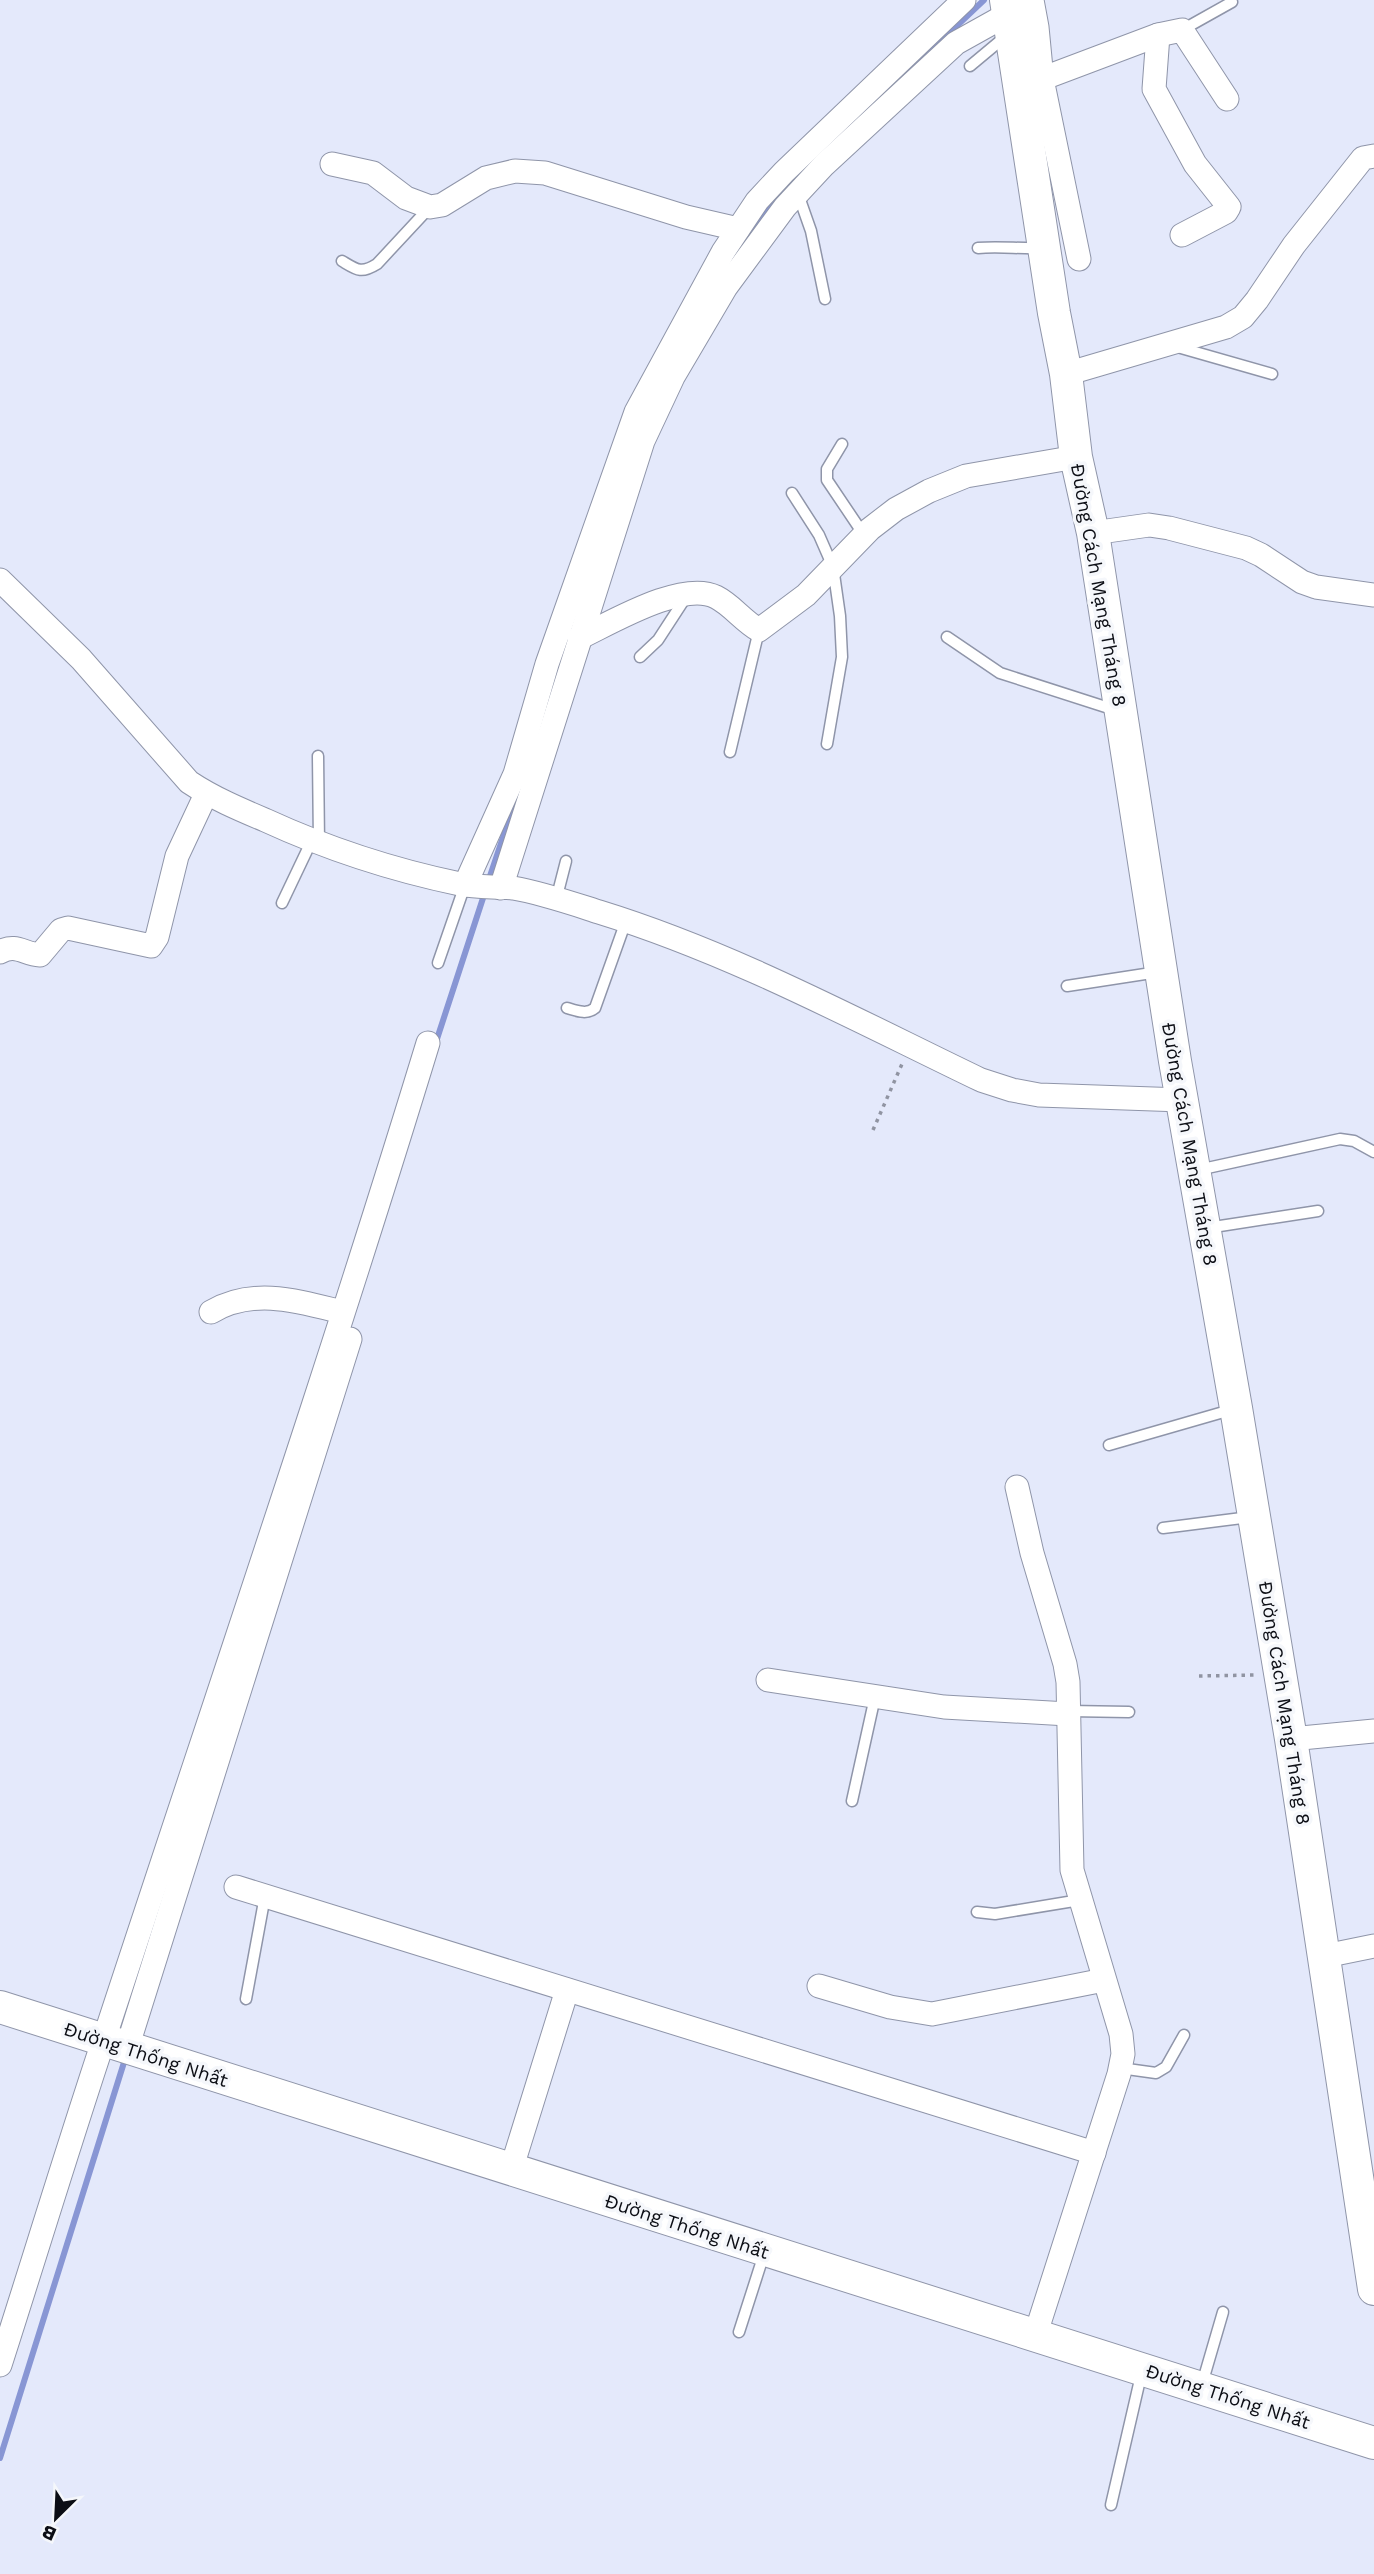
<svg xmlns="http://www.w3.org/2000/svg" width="1374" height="2574" viewBox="0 0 1374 2574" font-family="'Work Sans',sans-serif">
<rect width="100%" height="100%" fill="#e4e9fb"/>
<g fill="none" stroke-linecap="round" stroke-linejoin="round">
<g stroke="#8896d4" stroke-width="6">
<path d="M889,90L984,0"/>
<path d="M750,236L773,199L810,164"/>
<path d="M488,882L517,796"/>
<path d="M435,1045L485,892"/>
<path d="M0,2458L126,2056"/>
</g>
<g stroke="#8f95a9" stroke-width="13">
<g id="lane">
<path d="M1182,30L1232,2"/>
<path d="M970,66L1006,36"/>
<path d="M798,194L811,231L825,299"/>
<path d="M978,248C999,246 1020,249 1042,248"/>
<path d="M342,261C357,270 361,274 377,264L430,207"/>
<path d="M1174,346L1272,374"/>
<path d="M842,444L827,469V480L864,535"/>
<path d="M792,493L819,535L833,567L840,616L842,657L827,744"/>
<path d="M947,637L1000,673L1115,710"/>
<path d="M640,657L658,640L686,597"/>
<path d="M730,752L759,630"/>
<path d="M318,756L319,843"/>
<path d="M556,900L566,861"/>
<path d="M282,903L312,840"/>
<path d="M438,963L465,885"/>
<path d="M1067,986L1158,972"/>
<path d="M567,1008C577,1011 587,1015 595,1008L626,921"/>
<path d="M1198,1170L1340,1139L1354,1141L1374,1152"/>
<path d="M1207,1228L1318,1211"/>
<path d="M1109,1445L1234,1409"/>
<path d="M1163,1528L1250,1517"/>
<path d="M1069,1711L1129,1712"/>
<path d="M852,1801L875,1697"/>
<path d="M977,1912L995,1914L1080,1900"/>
<path d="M246,1999L265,1896"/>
<path d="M1120,2068L1156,2073L1166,2067L1184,2035"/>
<path d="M739,2332L765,2251"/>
<path d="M1202,2384L1223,2312"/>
<path d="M1111,2505L1142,2371"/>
</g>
</g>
<g stroke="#8f95a9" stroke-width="25">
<g id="street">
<path d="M1032,0L1037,27L1042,79L1079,259"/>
<path d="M1158,35L1154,89L1195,164L1229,207L1226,212L1182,235"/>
<path d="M1028,84L1158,35L1182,30L1227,99"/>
<path d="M332,164L373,173L406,198L430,207L442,205L486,178L515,171L545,173L686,217L738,229"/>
<path d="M1066,374L1226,327L1243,317L1257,300L1294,245L1363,158L1374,156"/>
<path d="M1093,533L1149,525L1169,528L1246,548L1261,555L1302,582L1316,587L1374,595"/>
<path d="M0,580L81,659L189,782C213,798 239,809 265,820C328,849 393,870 460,884C478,888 495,886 513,888C542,893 571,903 599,912C732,953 856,1020 981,1080L1012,1090L1039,1095L1182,1100"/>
<path d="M579,638C611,623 682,580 716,597C732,605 743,621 759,630L806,595L870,529L896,509L929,491L966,476L1076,457"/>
<path d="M465,885L515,774L547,664L636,412L723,252L757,201L784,172L964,0"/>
<path d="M501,888L643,441L673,377L726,287L785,207L824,165L956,43L1008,14"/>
<path d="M0,952C16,943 24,954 40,955L61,930L68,928L151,946L157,937L177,856L206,794"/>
<path d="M211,1312C253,1287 298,1301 342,1312"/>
<path d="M1017,1487L1032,1553L1065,1664L1068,1682L1072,1870L1121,2034L1123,2054L1119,2074L1035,2336"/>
<path d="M768,1680L944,1707L1068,1714"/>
<path d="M1291,1739L1374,1731"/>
<path d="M236,1887L1094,2153"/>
<path d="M1325,1956L1374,1946"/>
<path d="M819,1986L890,2007L932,2014L1104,1980"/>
<path d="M127,2048L350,1339"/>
<path d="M511,2170L567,1990"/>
<path d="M0,2365C35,2256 68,2147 104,2039C213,1707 326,1377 428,1043"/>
</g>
</g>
<g stroke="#8f95a9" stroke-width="34">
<g id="secondary">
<path d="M1006,0L1054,313L1066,374L1076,457L1093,533L1175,1061L1236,1408L1291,1739L1374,2289"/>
<path d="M0,2007L1374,2443"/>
</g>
</g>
<g stroke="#9094a2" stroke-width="3.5" stroke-dasharray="3.5 5" stroke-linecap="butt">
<path d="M873,1130L902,1064"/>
<path d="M1199,1676L1254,1675"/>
</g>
<use href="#lane" stroke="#fff" stroke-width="10"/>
<use href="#street" stroke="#fff" stroke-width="23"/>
<use href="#secondary" stroke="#fff" stroke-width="32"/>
</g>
<g text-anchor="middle" stroke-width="7" stroke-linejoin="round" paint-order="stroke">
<g font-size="19" fill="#0c0e15" stroke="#f5f7fb">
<text transform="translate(1099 585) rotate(80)" y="7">Đường Cách Mạng Tháng 8</text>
<text transform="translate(1190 1144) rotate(80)" y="7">Đường Cách Mạng Tháng 8</text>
<text transform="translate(1285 1703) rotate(81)" y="7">Đường Cách Mạng Tháng 8</text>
<text transform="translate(146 2054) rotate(18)" y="7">Đường Thống Nhất</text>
<text transform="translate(687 2226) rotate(18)" y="7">Đường Thống Nhất</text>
<text transform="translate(1228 2396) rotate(18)" y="7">Đường Thống Nhất</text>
</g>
</g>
<g transform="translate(56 2518) rotate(204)" stroke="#f5f7fb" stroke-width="5" paint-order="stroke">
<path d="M0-5L12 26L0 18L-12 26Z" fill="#0c0e15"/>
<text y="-10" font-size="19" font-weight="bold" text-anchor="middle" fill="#0c0e15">B</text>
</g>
</svg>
